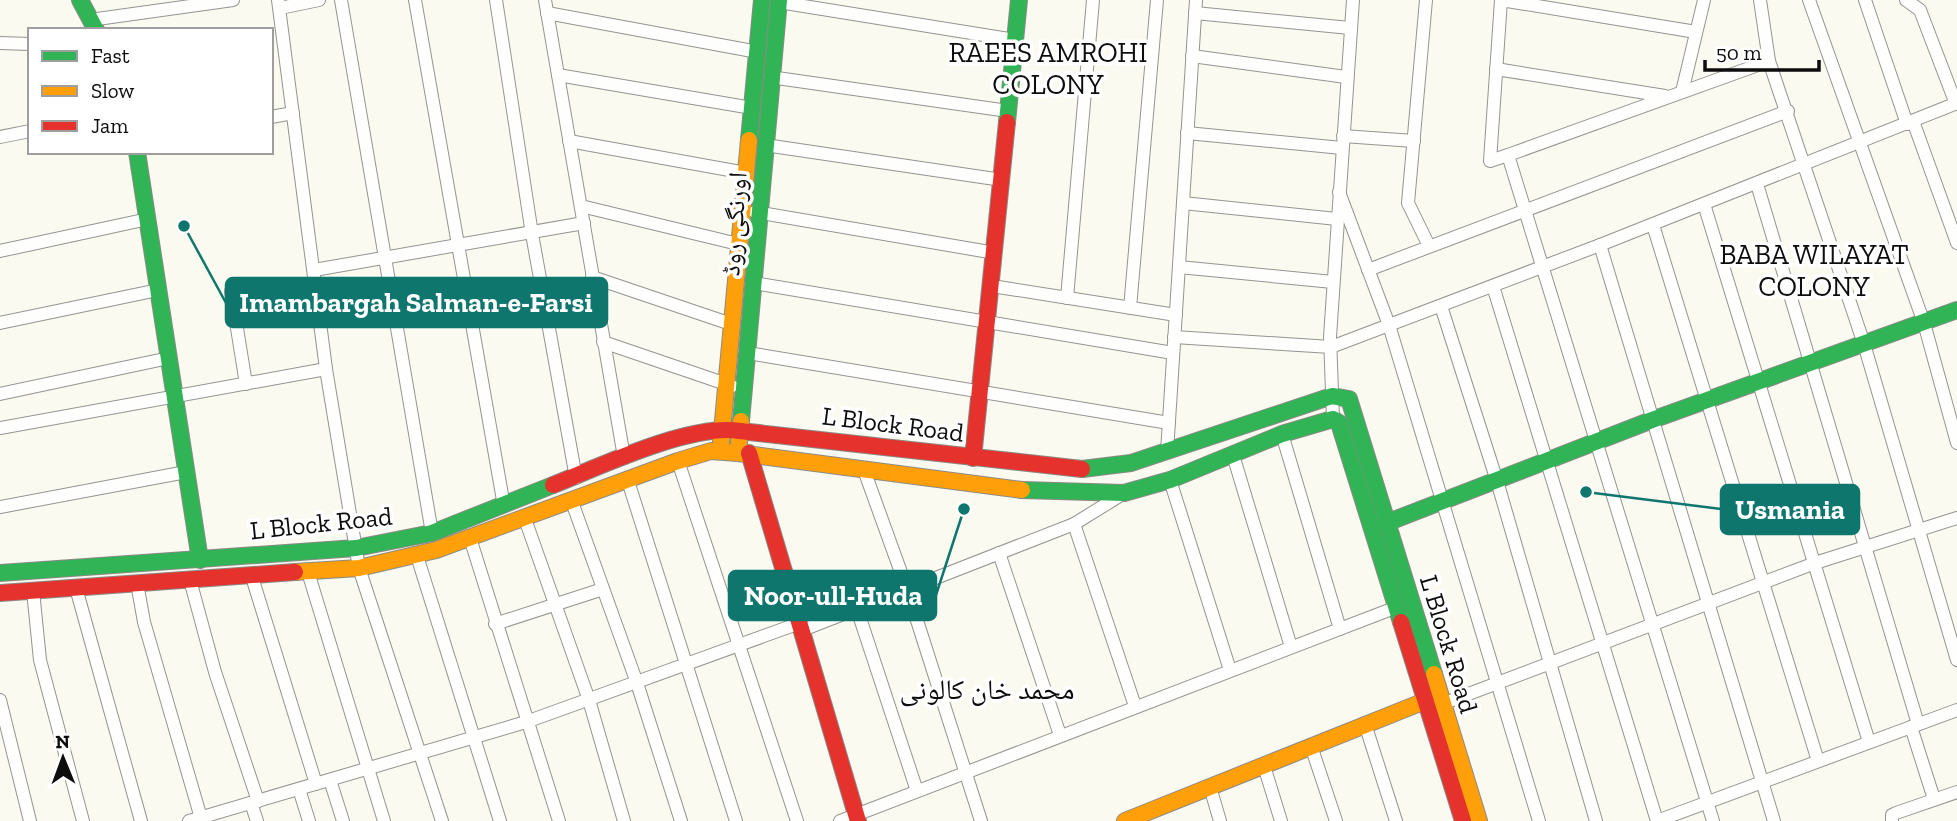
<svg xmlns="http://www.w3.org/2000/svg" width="1957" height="821" viewBox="0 0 1957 821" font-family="'Zilla Slab','Noto Naskh Arabic',serif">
<rect width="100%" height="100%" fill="#fbfaf1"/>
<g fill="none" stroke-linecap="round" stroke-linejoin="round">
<g stroke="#949490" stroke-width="14">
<g id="street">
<path d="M278,0L326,369L359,568L442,821"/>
<path d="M341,0L432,533"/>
<path d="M415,0L504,506"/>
<path d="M496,0L532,234L576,478"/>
<path d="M545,0L624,457"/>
<path d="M1426,0L1408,203L1429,246"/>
<path d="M1760,0L1769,61"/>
<path d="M1809,0L1924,323L1957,443"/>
<path d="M1865,0L1907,124"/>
<path d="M1906,0L1920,10L1956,104"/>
<path d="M779,2L1015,40"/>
<path d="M280,8L319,0"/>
<path d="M547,13L758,52"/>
<path d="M1195,13L1350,28"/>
<path d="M90,20L233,0"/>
<path d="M0,43L30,44"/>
<path d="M1192,56L1346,77"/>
<path d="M1496,69L1665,96"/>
<path d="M558,75L752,108"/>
<path d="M770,77L1008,111"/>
<path d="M1682,92L1704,0"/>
<path d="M271,117L293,113"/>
<path d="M1913,121L1957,243"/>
<path d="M1187,133L1342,148"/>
<path d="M1343,136L1414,141"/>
<path d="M0,137L30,131"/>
<path d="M569,141L746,173"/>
<path d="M765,145L1002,180"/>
<path d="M1508,155L1490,161L1501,0L1696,32"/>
<path d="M1757,184L1918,724"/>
<path d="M1339,192L1389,325L1539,821"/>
<path d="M1183,203L1337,219"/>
<path d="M1704,204L1869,742"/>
<path d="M581,206L738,244"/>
<path d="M755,212L995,253"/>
<path d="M1653,225L1818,761"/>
<path d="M1600,245L1774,821"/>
<path d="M0,251L148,219"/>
<path d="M1179,267L1333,282"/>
<path d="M314,270L584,223"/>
<path d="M1368,270L1788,111"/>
<path d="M592,277L731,324"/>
<path d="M754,283L1173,353"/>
<path d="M992,286L1176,315"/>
<path d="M1493,286L1657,821"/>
<path d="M231,291L246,384"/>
<path d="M1067,298L1093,0"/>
<path d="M1441,306L1497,481L1596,821"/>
<path d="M1130,308L1157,0"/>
<path d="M0,323L158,290"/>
<path d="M1174,337L1331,347L1600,245L1957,103"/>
<path d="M603,342L732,386"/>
<path d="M748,353L1169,423"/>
<path d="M0,394L169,358"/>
<path d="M1333,419L1330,337L1353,0"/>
<path d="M0,428L326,369"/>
<path d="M1282,434L1340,629"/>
<path d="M1167,452L1196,0"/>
<path d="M1233,455L1291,647"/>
<path d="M678,461L797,821"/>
<path d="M864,470L907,589L981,821"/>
<path d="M1170,480L1230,670"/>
<path d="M628,481L736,821"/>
<path d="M572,502L637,683L681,821"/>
<path d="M0,507L186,472"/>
<path d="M525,519L589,700L624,821"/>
<path d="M1074,524L1135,706"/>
<path d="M470,538L559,821"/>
<path d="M999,553L1060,735"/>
<path d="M417,556L500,821"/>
<path d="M308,572L384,821"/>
<path d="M252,577L316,784"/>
<path d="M190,580L215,672L258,801"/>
<path d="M137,583L144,622L201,818"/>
<path d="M76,588L141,821"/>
<path d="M33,591L40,660L83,821"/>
<path d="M857,609L917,791"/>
<path d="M495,624L603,589"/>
<path d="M800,631L1074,524L1121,495"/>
<path d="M0,700L30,821"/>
<path d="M1442,704L1815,563L1957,518"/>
<path d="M1365,724L1396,821"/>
<path d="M1911,727L1934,799"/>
<path d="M1311,746L1336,821"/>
<path d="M1264,766L1281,821"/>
<path d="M330,780L343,821"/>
<path d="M1210,787L1220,821"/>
<path d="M299,789L309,821"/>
<path d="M251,803L257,821"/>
<path d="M189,821L526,722L797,624"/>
<path d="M840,821L1397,607"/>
<path d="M1657,821L1957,710"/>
<path d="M1713,821L1508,155L1769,61L1864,344L1957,660"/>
<path d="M1892,821V815L1896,813L1957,792"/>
</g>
</g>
<g stroke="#8b8a86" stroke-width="18">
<g id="fast">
<path d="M80,0L96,30"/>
<path d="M1007,122L1019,0"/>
<path d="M749,140L762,0"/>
<path d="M137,152L200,560"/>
<path d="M741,421L779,0"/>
<path d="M1082,469L1131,463L1332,396L1349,399L1434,674"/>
<path d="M1022,490L1124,493L1170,480L1282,434L1333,419L1339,423L1401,622"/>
<path d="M1386,523L1652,420L1957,310"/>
<path d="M0,573L356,548L432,533L553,485"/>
</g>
</g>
<g stroke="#8b8a86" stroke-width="18">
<g id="slow">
<path d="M721,442L749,140"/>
<path d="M738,453L1022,490"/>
<path d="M295,572L359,568L436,550L678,461L711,451L738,453L741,421"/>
<path d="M1434,674L1479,821"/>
<path d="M1125,821L1425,701"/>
</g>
</g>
<g stroke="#8b8a86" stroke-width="18">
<g id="jam">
<path d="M740,431L1082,469"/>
<path d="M749,453L858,821"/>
<path d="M973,458L1007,122"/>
<path d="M553,485C601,466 691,423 740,431"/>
<path d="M0,593L295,572"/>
<path d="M1401,622L1463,821"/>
</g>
</g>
<use href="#street" stroke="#fefefd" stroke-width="12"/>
<use href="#fast" stroke="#30b455" stroke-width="16"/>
<use href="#slow" stroke="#ff9f0a" stroke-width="16"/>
<use href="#jam" stroke="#e5322d" stroke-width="16"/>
</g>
<g text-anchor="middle" stroke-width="7" stroke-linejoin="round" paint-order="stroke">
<g font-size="26" fill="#0d0d0d" stroke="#fff">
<text transform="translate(734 224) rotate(-86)" y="9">اورنگی روڈ</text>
<text transform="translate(893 424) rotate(7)" y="9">L Block Road</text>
<text transform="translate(321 523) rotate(-6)" y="9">L Block Road</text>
<text transform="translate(1449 644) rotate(73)" y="9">L Block Road</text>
</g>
<g font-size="28" fill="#0d0d0d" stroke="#fff">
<text x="1048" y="62">RAEES AMROHI<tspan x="1048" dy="32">COLONY</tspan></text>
<text x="1814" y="264">BABA WILAYAT<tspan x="1814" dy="32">COLONY</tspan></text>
<text x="987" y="699">محمد خان کالونی</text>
</g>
</g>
<path fill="none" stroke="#0f766e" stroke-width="2.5" d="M184 226L226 303M1586 492L1721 509M964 509L936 595"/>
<g fill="#0f766e" stroke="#fff" stroke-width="2.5">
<circle cx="184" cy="226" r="7"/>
<circle cx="1586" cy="492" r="7"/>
<circle cx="964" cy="509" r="7"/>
</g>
<g fill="#0f766e" stroke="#0f766e" stroke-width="2.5">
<rect x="226" y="278" width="381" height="49" rx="7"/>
<rect x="1721" y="485" width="138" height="49" rx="7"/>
<rect x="729" y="571" width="207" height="49" rx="7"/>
</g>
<g font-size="28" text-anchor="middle" font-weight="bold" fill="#fff">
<text x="416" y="312">Imambargah Salman-e-Farsi</text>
<text x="1790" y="519">Usmania</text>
<text x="833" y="605">Noor-ull-Huda</text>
</g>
<rect x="28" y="28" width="245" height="126" fill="#ffffff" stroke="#9e9e9e" stroke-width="2"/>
<rect x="42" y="51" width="35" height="10" fill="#30b455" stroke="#9e9e9e" stroke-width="2"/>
<text x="91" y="63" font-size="21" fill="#0d0d0d">Fast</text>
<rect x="42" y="86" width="35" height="10" fill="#ff9f0a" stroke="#9e9e9e" stroke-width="2"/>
<text x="91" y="98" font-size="21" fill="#0d0d0d">Slow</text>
<rect x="42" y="121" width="35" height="10" fill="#e5322d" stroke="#9e9e9e" stroke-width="2"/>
<text x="91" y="133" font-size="21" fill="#0d0d0d">Jam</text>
<g transform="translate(63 758) rotate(359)" stroke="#ffffff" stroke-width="5" paint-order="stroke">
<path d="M0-5L12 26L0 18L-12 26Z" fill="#0d0d0d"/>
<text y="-10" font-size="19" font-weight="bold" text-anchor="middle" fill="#0d0d0d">N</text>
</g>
<path d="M1705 60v10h114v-10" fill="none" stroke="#0d0d0d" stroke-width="3.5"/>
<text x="1716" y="60" font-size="21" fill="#0d0d0d" stroke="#ffffff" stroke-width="5" paint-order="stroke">50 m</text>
</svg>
